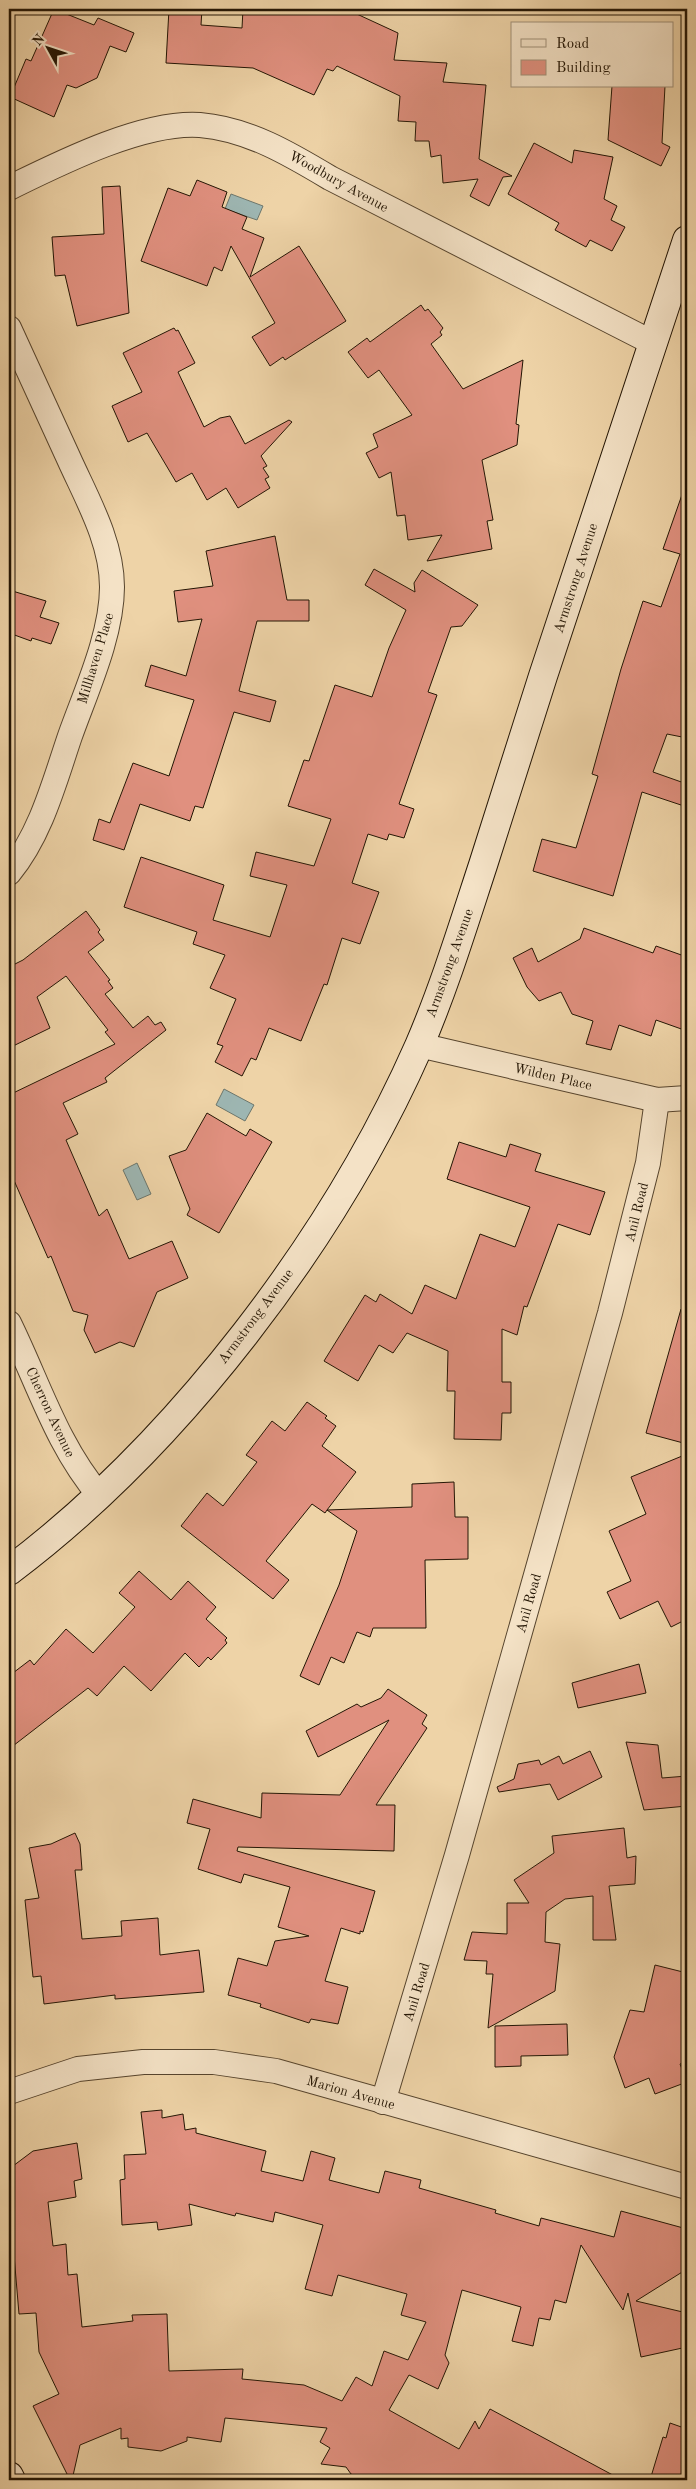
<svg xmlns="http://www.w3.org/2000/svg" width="696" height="2489" viewBox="0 0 696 2489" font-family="'Old Standard TT',serif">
<rect width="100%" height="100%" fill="#eed3a7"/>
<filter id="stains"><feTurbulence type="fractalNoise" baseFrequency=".004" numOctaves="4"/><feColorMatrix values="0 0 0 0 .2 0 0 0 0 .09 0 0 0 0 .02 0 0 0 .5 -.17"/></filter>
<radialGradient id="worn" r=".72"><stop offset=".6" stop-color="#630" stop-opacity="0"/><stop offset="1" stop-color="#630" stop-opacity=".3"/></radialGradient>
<g fill="#9db6b2" stroke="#6c766c">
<path d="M231,194L263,206L257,220L225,209Z"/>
<path d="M224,1089L254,1105L245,1121L216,1105Z"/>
<path d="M137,1163L151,1194L137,1200L123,1170Z"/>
</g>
<g fill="#e0907f" stroke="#231504">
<path d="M54,9L94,25L98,18L134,33L126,52L110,46L97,78L76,88L67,85L54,117L10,97L26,59L31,61Z"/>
<path d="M169,9H202L201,25L242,28L243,9H346L398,33L394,60L447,63L443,82L486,85L479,159L512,176L503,177L489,206L470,196L478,179L443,183L441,155L431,157L429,141H415L416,122L398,121L400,96L337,66L333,71L327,69L314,95L253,68L166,63Z"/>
<path d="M612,86H665L662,143L670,147L661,166L608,140Z"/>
<path d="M534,143L572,163L574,150L613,157L604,199L617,206L611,220L625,227L612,251L590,240L586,247L555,230L559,223L508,194Z"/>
<path d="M197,180L227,192L222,207L247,217L242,229L264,238L250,277L299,246L346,321L285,360L283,357L270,366L252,337L275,323L231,246L222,271L214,267L207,286L141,261L168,188L190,196Z"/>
<path d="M120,186L129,313L77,326L65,275L55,276L52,237L104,234L102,187Z"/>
<path d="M421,305L425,311L428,309L443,328L440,332L442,335L431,344L463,389L523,360L516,424L519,425L517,445L482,460L493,520L487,521L492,549L427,561L442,535L408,540L405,515L397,516L391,472L379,478L366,453L378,447L373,434L412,415L379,370L368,378L348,352L367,338L370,342Z"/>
<path d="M174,328L176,331L178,330L195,363L178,372L204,427L220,418L230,416L245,444L289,420L292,422L261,456L267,466L263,468L269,477L265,479L270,488L238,508L226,488L207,500L192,473L176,482L147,433L128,442L112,406L142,392L123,353Z"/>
<path d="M684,489L687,490V738L667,734L653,772L687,784V807L642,792L613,896L533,871L542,839L576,848L598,776L592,774L621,669L643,601L661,607L680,554L663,549Z"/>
<path d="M275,536L287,600H309V621H257L239,691L276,701L270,722L234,712L203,808L195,806L190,821L140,804L124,850L93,840L99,819L110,823L133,763L169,776L194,700L145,686L151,665L186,676L202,619L178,622L174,591L213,586L206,551Z"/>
<path d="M374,569L415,592L414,583L422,570L478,605L462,626L451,627L428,692L437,695L399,804L414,809L404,838L389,834L387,840L368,834L352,883L379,892L360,944L342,938L327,985L324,984L301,1041L269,1028L256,1060L251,1058L242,1076L215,1062L223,1046L217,1044L236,999L210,988L225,955L193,944L197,932L124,907L141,857L224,885L213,920L270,937L287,885L250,876L256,852L314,866L331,819L288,806L304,760L309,761L335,685L372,697L389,648L406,610L365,585Z"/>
<path d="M9,590L46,601L40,617L59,623L51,644L32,638L31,641L9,633Z"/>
<path d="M86,911L100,930L98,932L104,940L88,952L110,980L108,981L113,988L105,994L133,1028L148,1016L155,1025L161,1022L166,1030L105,1078L107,1082L63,1103L78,1134L66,1140L99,1216L107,1209L129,1259L172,1241L188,1278L157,1292L134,1347L120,1342L95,1353L84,1330L88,1315L73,1311L51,1256L48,1258L9,1169V1095L115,1044L105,1032L108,1030L66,976L37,997L50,1028L9,1048V967L23,960Z"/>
<path d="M584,928L653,953L656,946L687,957V1031L656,1020L651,1036L619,1025L611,1050L586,1044L593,1021L572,1014L561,992L539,1001L527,987L513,958L532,948L538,962L580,939Z"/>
<path d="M207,1113L246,1136L250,1129L272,1142L219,1233L187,1215L190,1209L169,1156L186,1150Z"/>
<path d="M459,1142L506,1157L510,1144L541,1154L535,1171L605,1192L590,1235L558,1224L527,1307L524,1306L517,1335L502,1329V1382H511V1413H502L501,1440L454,1439L455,1391H447L448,1351L407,1333L393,1353L379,1345L358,1381L324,1361L365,1295L376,1302L380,1294L412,1314L425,1285L456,1299L480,1234L515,1247L530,1207L447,1179Z"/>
<path d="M681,1309L687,1310V1444L646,1433Z"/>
<path d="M307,1402L327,1416L325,1418L336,1426L322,1446L356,1472L327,1510L412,1507V1484L454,1482L455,1517H468V1559L425,1560L426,1628H373L370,1637L357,1632L344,1663L331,1657L319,1685L300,1676L339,1585L357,1531L327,1510L325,1513L312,1504L266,1561L289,1580L273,1599L181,1526L207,1493L223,1506L257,1462L246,1455L272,1421L285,1431Z"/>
<path d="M687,1454V1619L671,1627L658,1601L620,1619L607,1592L631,1581L609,1531L646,1514L631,1477Z"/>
<path d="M139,1571L171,1600L188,1581L216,1607L206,1619L227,1638L225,1640L227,1643L211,1660L208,1657L199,1667L185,1653L151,1691L124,1666L97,1696L88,1688L9,1749V1676L30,1660L34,1665L66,1629L93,1653L135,1607L119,1593Z"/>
<path d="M639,1664L646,1693L578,1708L572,1683Z"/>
<path d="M388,1689L427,1715L422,1724L427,1728L376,1805H395L394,1851L238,1847L237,1851L375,1891L363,1932L360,1931V1934L341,1928L325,1981L348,1987L338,2024L311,2019L309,2023L260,2007L261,2004L228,1995L238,1958L267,1966L275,1941L309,1936L278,1927L290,1887L244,1874L241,1883L198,1869L210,1829L187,1823L193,1799L261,1818L262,1793L340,1795L389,1720L318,1757L306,1731L357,1704L361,1707L381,1698Z"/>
<path d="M626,1742L658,1745L662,1778L687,1776V1806L644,1810Z"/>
<path d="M590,1751L602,1777L558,1800L550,1784L499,1792L497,1787L514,1779L518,1764L539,1760L541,1765L559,1756L563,1764Z"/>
<path d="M624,1828L627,1858L636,1856L635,1884L609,1886L616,1940H593V1896L565,1899L546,1912L545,1942L560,1944L555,1991L488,2028L493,1974H486L487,1961L464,1960L472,1932L507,1934V1903H529L514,1880L554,1853L552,1836Z"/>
<path d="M75,1833L80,1844L82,1870H75L82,1939L122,1936L121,1921L158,1918L160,1955L199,1950L204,1992L115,1999V1995L44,2004L41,1976L33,1977L25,1900L39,1898L29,1848L51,1844Z"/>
<path d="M655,1965L687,1973V2061L680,2064L687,2082L655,2094L649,2078L625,2088L614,2057L630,2010L644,2012Z"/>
<path d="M567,2024L568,2055L521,2056V2066L495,2067V2026Z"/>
<path d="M162,2110V2118L183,2114L185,2130L196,2128V2133L266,2151L261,2171L303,2181L311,2151L335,2158L329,2180L379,2193L385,2171L421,2180L419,2188L496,2210L495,2213L539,2226L541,2218L614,2237L621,2211L687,2229V2269L636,2301L687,2313V2347L641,2357L628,2293L623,2310L581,2245L566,2303L555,2300L550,2320L539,2318L533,2346L512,2341L521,2307L462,2290L445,2355L449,2363L438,2389L409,2375L389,2410L459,2449L475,2421L479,2429L490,2409L622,2480H362L351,2474L346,2467L321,2464L330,2448L320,2442L327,2428L225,2418L221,2442L187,2437V2441L161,2451L128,2447V2438L121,2439V2428L80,2445L72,2480H70L33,2406L59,2394L39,2352L36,2313L19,2314L14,2255L9,2256V2169L33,2151L77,2143L82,2179L74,2181L76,2197L48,2202L53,2246L66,2244L68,2275L77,2274L82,2327L133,2321L132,2315L167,2314L169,2371L243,2369L242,2379L304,2385L342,2401L356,2377L372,2386L384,2351L408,2360L426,2322L401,2315L407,2294L338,2275L332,2296L305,2289L323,2225L275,2212L273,2222L236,2213L235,2216L189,2204L192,2225L158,2230L157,2222L122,2225L120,2180L125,2179L124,2155L146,2154L141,2112Z"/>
<path d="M670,2423L687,2429V2480H650L663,2437L666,2438Z"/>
</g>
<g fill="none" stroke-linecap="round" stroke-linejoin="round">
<g stroke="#56442d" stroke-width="26">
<g id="street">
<path d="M9,188C60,163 143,121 200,125C248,129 290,154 330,178L653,343"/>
<path d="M9,328C29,372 49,415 69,459C87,499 112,542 112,587C112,635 86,691 70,736C54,783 41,834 9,873"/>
<path d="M419,1045L657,1100L687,1098"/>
<path d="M9,1323C38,1382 57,1446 100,1496"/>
<path d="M9,2092L78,2069L143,2062H214L276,2071L687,2187"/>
<path d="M383,2102L457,1855L610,1313L648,1163L657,1100"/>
</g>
</g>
<g stroke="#231504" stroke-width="30">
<g id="secondary">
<path d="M9,1571C178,1444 334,1239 419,1046C444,988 463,926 483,865C503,802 523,739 543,676C590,530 639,385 687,240"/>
<path d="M9,2476L11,2480"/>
</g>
</g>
<use href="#street" stroke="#f4e2c6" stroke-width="24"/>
<use href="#secondary" stroke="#f4e2c6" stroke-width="28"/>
</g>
<g text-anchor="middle" stroke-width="4" stroke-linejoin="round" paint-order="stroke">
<g font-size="14" fill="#231504" stroke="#f4e2c6">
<text transform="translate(339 181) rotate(29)" y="5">Woodbury Avenue</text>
<text transform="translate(575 578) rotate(-72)" y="5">Armstrong Avenue</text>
<text transform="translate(95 658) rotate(-73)" y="5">Millhaven Place</text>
<text transform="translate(449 963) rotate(-70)" y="5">Armstrong Avenue</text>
<text transform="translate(553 1076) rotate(13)" y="5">Wilden Place</text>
<text transform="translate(636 1212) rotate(-76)" y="5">Anil Road</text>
<text transform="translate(255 1316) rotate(-53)" y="5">Armstrong Avenue</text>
<text transform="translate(51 1412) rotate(65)" y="5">Cherron Avenue</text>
<text transform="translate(528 1603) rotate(-74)" y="5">Anil Road</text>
<text transform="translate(416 1992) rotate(-73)" y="5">Anil Road</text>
<text transform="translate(351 2092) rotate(16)" y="5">Marion Avenue</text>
</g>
</g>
<rect width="696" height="2489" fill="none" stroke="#eed3a7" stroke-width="30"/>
<rect x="10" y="10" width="676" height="2469" fill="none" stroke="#231504" stroke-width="2.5"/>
<rect x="15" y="15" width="666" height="2459" fill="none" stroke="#231504"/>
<rect x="511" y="22" width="162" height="65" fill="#f4e2c6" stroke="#a09078"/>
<rect x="521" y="39" width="25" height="8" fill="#f4e2c6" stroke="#a09078"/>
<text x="556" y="48" font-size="15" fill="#231504">Road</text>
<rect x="521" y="60" width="25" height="15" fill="#e0907f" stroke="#a09078"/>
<text x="556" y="72" font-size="15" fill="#231504">Building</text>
<g transform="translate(48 48) rotate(310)" stroke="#f4e2c6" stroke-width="4" paint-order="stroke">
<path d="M0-4L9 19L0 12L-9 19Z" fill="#231504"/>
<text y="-8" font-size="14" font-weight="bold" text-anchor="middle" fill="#231504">N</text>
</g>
<rect width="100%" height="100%" filter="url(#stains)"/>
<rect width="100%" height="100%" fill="url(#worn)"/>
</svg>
